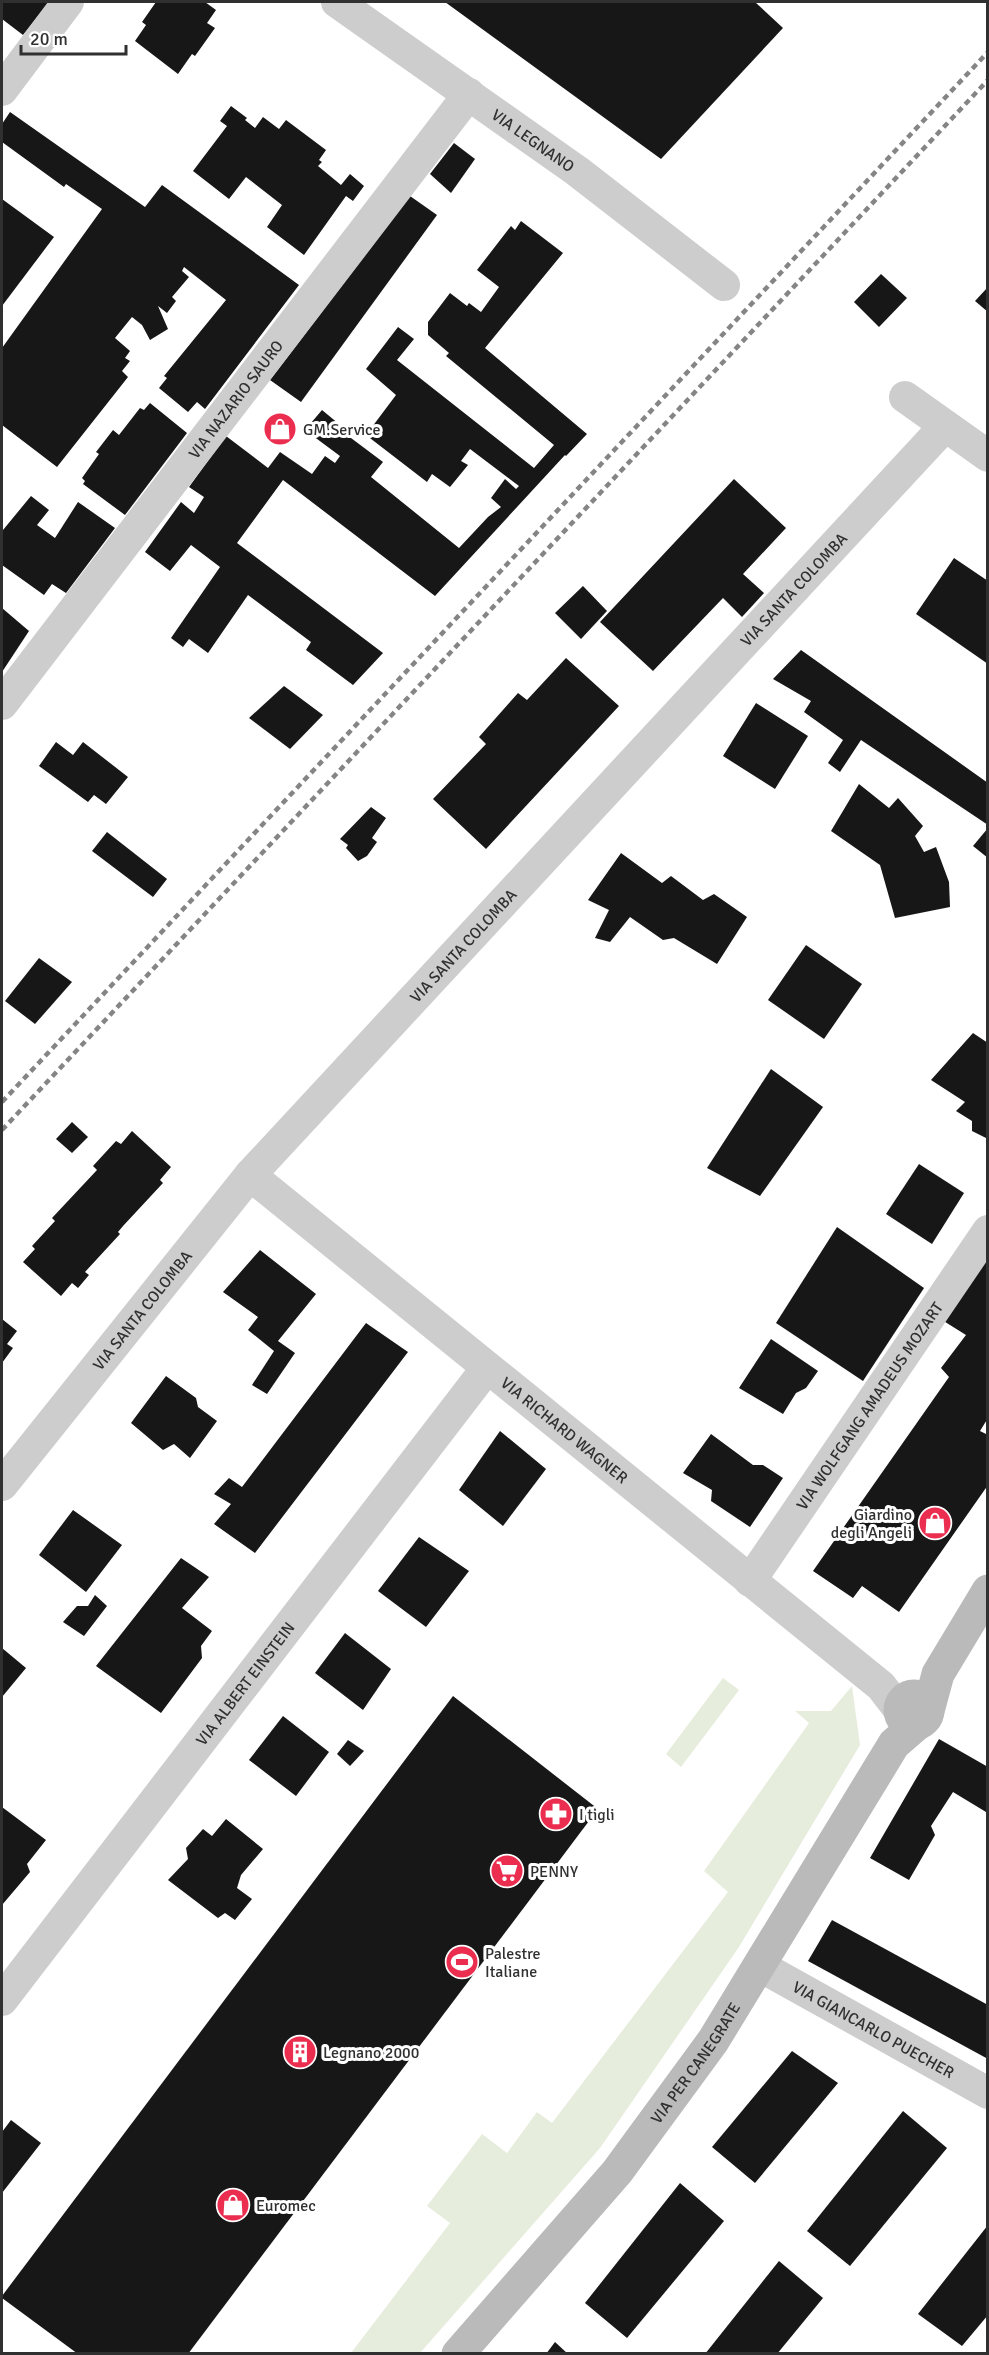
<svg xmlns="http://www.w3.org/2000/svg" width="989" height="2355" viewBox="0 0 989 2355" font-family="Signika,sans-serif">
<rect width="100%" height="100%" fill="#fff"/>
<g fill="#e7eddd">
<path d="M723,1678L739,1690L681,1767L666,1754Z"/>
<path d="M852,1686L860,1745L739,1947L600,2148L420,2353H351L450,2223L427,2206L482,2134L507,2153L537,2112L552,2123L728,1892L704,1871L809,1723L795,1711H831Z"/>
</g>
<g fill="#171717">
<path d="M2,2H49L23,35L2,19Z"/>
<path d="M156,2H205L216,10L207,23L215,28L195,56L192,54L178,74L135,41L146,25L142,22Z"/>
<path d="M445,2H755L783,28L661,159Z"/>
<path d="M231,106L247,118L245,120L255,128L263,117L279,129L286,120L326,150L319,160L322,162L318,166L341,185L350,174L364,186L353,201L346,196L304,255L267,227L282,205L246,177L229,199L193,171L227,126L220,121Z"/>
<path d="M10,112L145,207L162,185L299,285L205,409L197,402L188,412L159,388L167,378L164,376L226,300L184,267L182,271L189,277L172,297L176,301L167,313L158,306L168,329L150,340L142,325L132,317L115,338L130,351L125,358L130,361L122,371L128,377L57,467L2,425V348L102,209L66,184L64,187L2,142V124Z"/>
<path d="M454,143L475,159L451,193L430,174Z"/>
<path d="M410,196L437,215L301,402L270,380Z"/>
<path d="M2,199L54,237L2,306Z"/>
<path d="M521,221L563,253L485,348L587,434L566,456L565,455L435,596L283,480L237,543L383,653L353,685L306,650L311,642L248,595L208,653L189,639L183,647L171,638L220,567L191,545L170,571L145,552L181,502L194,513L204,497L189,487L226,436L268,468L280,452L312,474L325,456L335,463L340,456L305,430L322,410L345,429L343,432L383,462L371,477L459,548L488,517L501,507L491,498L505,479L516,489L519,486L470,449L461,461L468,465L450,487L432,474L427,482L366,435L396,395L366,369L398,327L414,339L397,360L534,468L554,445L446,356L449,353L428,335V322L450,293L467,306L469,303L481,312L499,287L477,270L511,226L515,230Z"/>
<path d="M881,274L907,298L879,327L854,302Z"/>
<path d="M988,287V312L975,301Z"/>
<path d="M150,403L187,433L125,515L83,484L85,481L82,478L99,454L96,452L113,430L119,435L140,408L144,410Z"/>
<path d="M734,479L786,528L743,574L764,593L742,617L723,598L653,671L600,622Z"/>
<path d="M31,496L49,510L37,525L55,538L78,502L115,528L66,593L52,584L44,595L2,565V528L3,530Z"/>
<path d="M954,558L988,581V664L916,614Z"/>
<path d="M583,586L607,611L581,639L555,613Z"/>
<path d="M2,608L29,631L2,672Z"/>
<path d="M801,650L988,783V825L861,740L840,772L828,763L843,740L804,712L811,701L773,679Z"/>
<path d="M566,658L619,706L486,849L433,799L486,744L479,737L518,693L527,700Z"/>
<path d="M284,686L323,715L290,749L249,718Z"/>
<path d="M756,703L808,736L775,789L723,756Z"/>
<path d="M56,742L73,755L83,742L128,777L106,804L94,795L88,802L39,766Z"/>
<path d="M859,784L889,808L898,798L923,826L915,836L924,852L936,847L949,882L950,907L895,918L880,865L831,831Z"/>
<path d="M371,807L386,818L372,838L377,842L367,856L358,861L346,848L348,845L340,839Z"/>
<path d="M988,828V858L973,846Z"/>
<path d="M107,832L167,879L153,897L92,851Z"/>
<path d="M621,853L662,883L671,876L703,900L714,894L747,917L717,964L674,938L663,940L630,917L610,942L595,938L609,910L588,900Z"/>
<path d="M806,945L862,984L824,1039L768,1000Z"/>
<path d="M39,958L72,982L35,1024L5,1001Z"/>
<path d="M973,1033L988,1043V1139L972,1131V1121L956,1111L965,1102L931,1080Z"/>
<path d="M771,1069L823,1107L760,1196L707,1168Z"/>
<path d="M72,1122L88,1137L72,1153L56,1139Z"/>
<path d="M132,1131L171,1167L160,1180L163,1183L123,1226L118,1232L120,1234L85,1272L89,1275L78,1288L72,1283L61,1296L23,1262L35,1249L32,1246L55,1221L52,1218L97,1170L93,1166L116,1141L121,1144Z"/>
<path d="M919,1164L964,1193L932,1244L886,1214Z"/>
<path d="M837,1227L924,1288L863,1381L776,1323Z"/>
<path d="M260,1250L316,1294L278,1341L295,1353L267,1394L252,1385L274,1351L248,1330L258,1317L223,1292Z"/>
<path d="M988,1253V1418L980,1431L988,1435V1485L899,1612L862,1586L853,1598L813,1571L949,1377L941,1368L966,1335L942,1320Z"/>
<path d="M2,1319L17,1331L7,1344L13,1348L2,1363Z"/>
<path d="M366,1323L408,1352L255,1553L214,1524L231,1504L214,1494L229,1478L242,1487Z"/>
<path d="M771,1339L818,1371L806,1388L796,1393L783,1414L739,1388Z"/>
<path d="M166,1376L196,1398L198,1407L217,1421L190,1458L174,1444L163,1450L131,1423Z"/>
<path d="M500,1431L546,1469L503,1526L459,1490Z"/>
<path d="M711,1434L753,1465H763L783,1478L750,1527L711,1501L712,1490L683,1473Z"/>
<path d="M73,1510L122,1545L86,1592L39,1555Z"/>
<path d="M419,1537L469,1571L426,1627L378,1591Z"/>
<path d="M181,1558L209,1577L182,1608L212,1631L201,1646L202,1658L161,1713L96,1666Z"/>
<path d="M95,1595L107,1606L84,1636L63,1622L77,1606H88Z"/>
<path d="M345,1633L391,1669L363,1710L315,1673Z"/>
<path d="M2,1648L26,1668L2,1697Z"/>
<path d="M453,1696L598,1809L188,2354H78L2,2298V2296Z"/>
<path d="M283,1716L329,1752L296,1796L249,1760Z"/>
<path d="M939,1739L988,1767V1810L986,1812L953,1792L931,1826L935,1835L909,1880L870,1858Z"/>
<path d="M348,1740L364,1751L350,1766L337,1754Z"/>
<path d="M2,1807L46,1840L27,1864L30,1872L2,1905Z"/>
<path d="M226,1819L263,1849L241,1875L237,1888L252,1899L235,1920L225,1913L218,1918L168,1880L188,1859L186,1848L203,1829L212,1836Z"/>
<path d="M832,1920L988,2005V2059L808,1961Z"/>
<path d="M792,2051L838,2083L755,2183L712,2147Z"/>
<path d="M903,2111L947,2148L850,2266L807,2231Z"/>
<path d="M11,2120L41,2143L2,2193V2132Z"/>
<path d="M680,2183L724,2221L627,2338L585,2303Z"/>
<path d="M988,2225V2315L962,2346L918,2314Z"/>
<path d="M779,2261L823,2298L777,2354H705Z"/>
<path d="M555,2342L568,2354H546Z"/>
</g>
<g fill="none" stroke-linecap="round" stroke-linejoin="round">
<g stroke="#cdcdcd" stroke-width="32">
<path id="s1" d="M337,2L577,171L724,285"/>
<path d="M2,90L68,2"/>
<path d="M905,397L988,456"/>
<path id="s2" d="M2,704L469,94"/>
<path id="s3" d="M250,1175L881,1686L901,1712"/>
<path id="s4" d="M2,1485L250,1175L945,426"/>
<path id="s5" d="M750,1581L988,1231"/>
<path id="s6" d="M760,1966L988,2093"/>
<path id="s7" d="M2,2000L487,1368"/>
</g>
<g stroke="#bababa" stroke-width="33">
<circle cx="914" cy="1710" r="14"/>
<path d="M928,1711L938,1674L988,1591"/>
<path id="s8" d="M458,2354L617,2172L713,2041L894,1744L917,1724"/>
</g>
<g stroke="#858585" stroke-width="4.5" stroke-dasharray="6 4.5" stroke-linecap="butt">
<path d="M2,1102L988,52"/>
<path d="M2,1130L988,80"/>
</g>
</g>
<defs>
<g id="shop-disc" transform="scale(1.725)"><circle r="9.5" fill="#eb2d50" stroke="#fff"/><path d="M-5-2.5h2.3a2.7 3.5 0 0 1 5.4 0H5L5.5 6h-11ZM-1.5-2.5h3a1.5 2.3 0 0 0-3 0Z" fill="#fff"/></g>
<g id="pharmacy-disc" transform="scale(1.725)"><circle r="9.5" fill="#eb2d50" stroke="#fff"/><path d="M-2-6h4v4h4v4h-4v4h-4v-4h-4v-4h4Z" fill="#fff"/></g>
<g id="supermarket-disc" transform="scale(1.725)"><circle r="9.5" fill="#eb2d50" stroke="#fff"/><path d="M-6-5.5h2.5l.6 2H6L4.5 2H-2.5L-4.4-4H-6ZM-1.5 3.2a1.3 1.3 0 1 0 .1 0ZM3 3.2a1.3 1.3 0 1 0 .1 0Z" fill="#fff"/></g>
<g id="stadium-disc" transform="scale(1.725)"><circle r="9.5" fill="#eb2d50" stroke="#fff"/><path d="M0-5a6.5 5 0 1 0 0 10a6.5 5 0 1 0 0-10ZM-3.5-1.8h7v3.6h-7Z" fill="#fff"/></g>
<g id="building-disc" transform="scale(1.725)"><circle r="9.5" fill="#eb2d50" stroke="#fff"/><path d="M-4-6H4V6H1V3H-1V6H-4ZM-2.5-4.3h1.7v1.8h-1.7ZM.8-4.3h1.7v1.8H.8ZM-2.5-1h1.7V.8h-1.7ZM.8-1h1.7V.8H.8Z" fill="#fff"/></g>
</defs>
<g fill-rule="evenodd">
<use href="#shop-disc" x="280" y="429"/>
<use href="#shop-disc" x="935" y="1523"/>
<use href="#pharmacy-disc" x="556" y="1814"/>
<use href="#supermarket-disc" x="507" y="1871"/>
<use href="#stadium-disc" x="462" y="1962"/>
<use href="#building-disc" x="300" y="2052"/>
<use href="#shop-disc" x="233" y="2205"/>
</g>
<g text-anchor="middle" stroke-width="6" stroke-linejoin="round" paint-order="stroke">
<g font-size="16" fill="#303030" stroke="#fff">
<text dy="6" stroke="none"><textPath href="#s1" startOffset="240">VIA LEGNANO</textPath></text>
<text dy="6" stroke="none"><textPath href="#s2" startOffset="384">VIA NAZARIO SAURO</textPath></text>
<text dy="6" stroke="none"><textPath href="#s4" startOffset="1196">VIA SANTA COLOMBA</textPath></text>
<text dy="6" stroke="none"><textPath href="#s4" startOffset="710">VIA SANTA COLOMBA</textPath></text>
<text dy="6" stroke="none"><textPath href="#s4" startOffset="224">VIA SANTA COLOMBA</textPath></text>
<text dy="6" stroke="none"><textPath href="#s5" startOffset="212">VIA WOLFGANG AMADEUS MOZART</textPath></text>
<text dy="6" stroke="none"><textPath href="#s3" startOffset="405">VIA RICHARD WAGNER</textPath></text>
<text dy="6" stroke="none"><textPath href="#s7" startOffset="399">VIA ALBERT EINSTEIN</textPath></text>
<text dy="6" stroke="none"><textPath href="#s6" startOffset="130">VIA GIANCARLO PUECHER</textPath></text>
<text dy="6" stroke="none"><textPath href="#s8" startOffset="376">VIA PER CANEGRATE</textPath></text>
</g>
<g font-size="16" fill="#303030" stroke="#fff" text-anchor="start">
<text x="303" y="435">GM.Service</text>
<text x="912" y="1520" text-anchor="end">Giardino<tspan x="912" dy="18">degli Angeli</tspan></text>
<text x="579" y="1820">I tigli</text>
<text x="530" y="1877">PENNY</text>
<text x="485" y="1959">Palestre<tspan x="485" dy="18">Italiane</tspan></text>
<text x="323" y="2058">Legnano 2000</text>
<text x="256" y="2211">Euromec</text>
</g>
</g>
<rect width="989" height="2355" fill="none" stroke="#303030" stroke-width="6"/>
<path d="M21 45v9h105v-9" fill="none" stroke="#303030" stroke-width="3"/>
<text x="30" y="45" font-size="18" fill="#303030" stroke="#ffffff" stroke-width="4.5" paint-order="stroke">20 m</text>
</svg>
